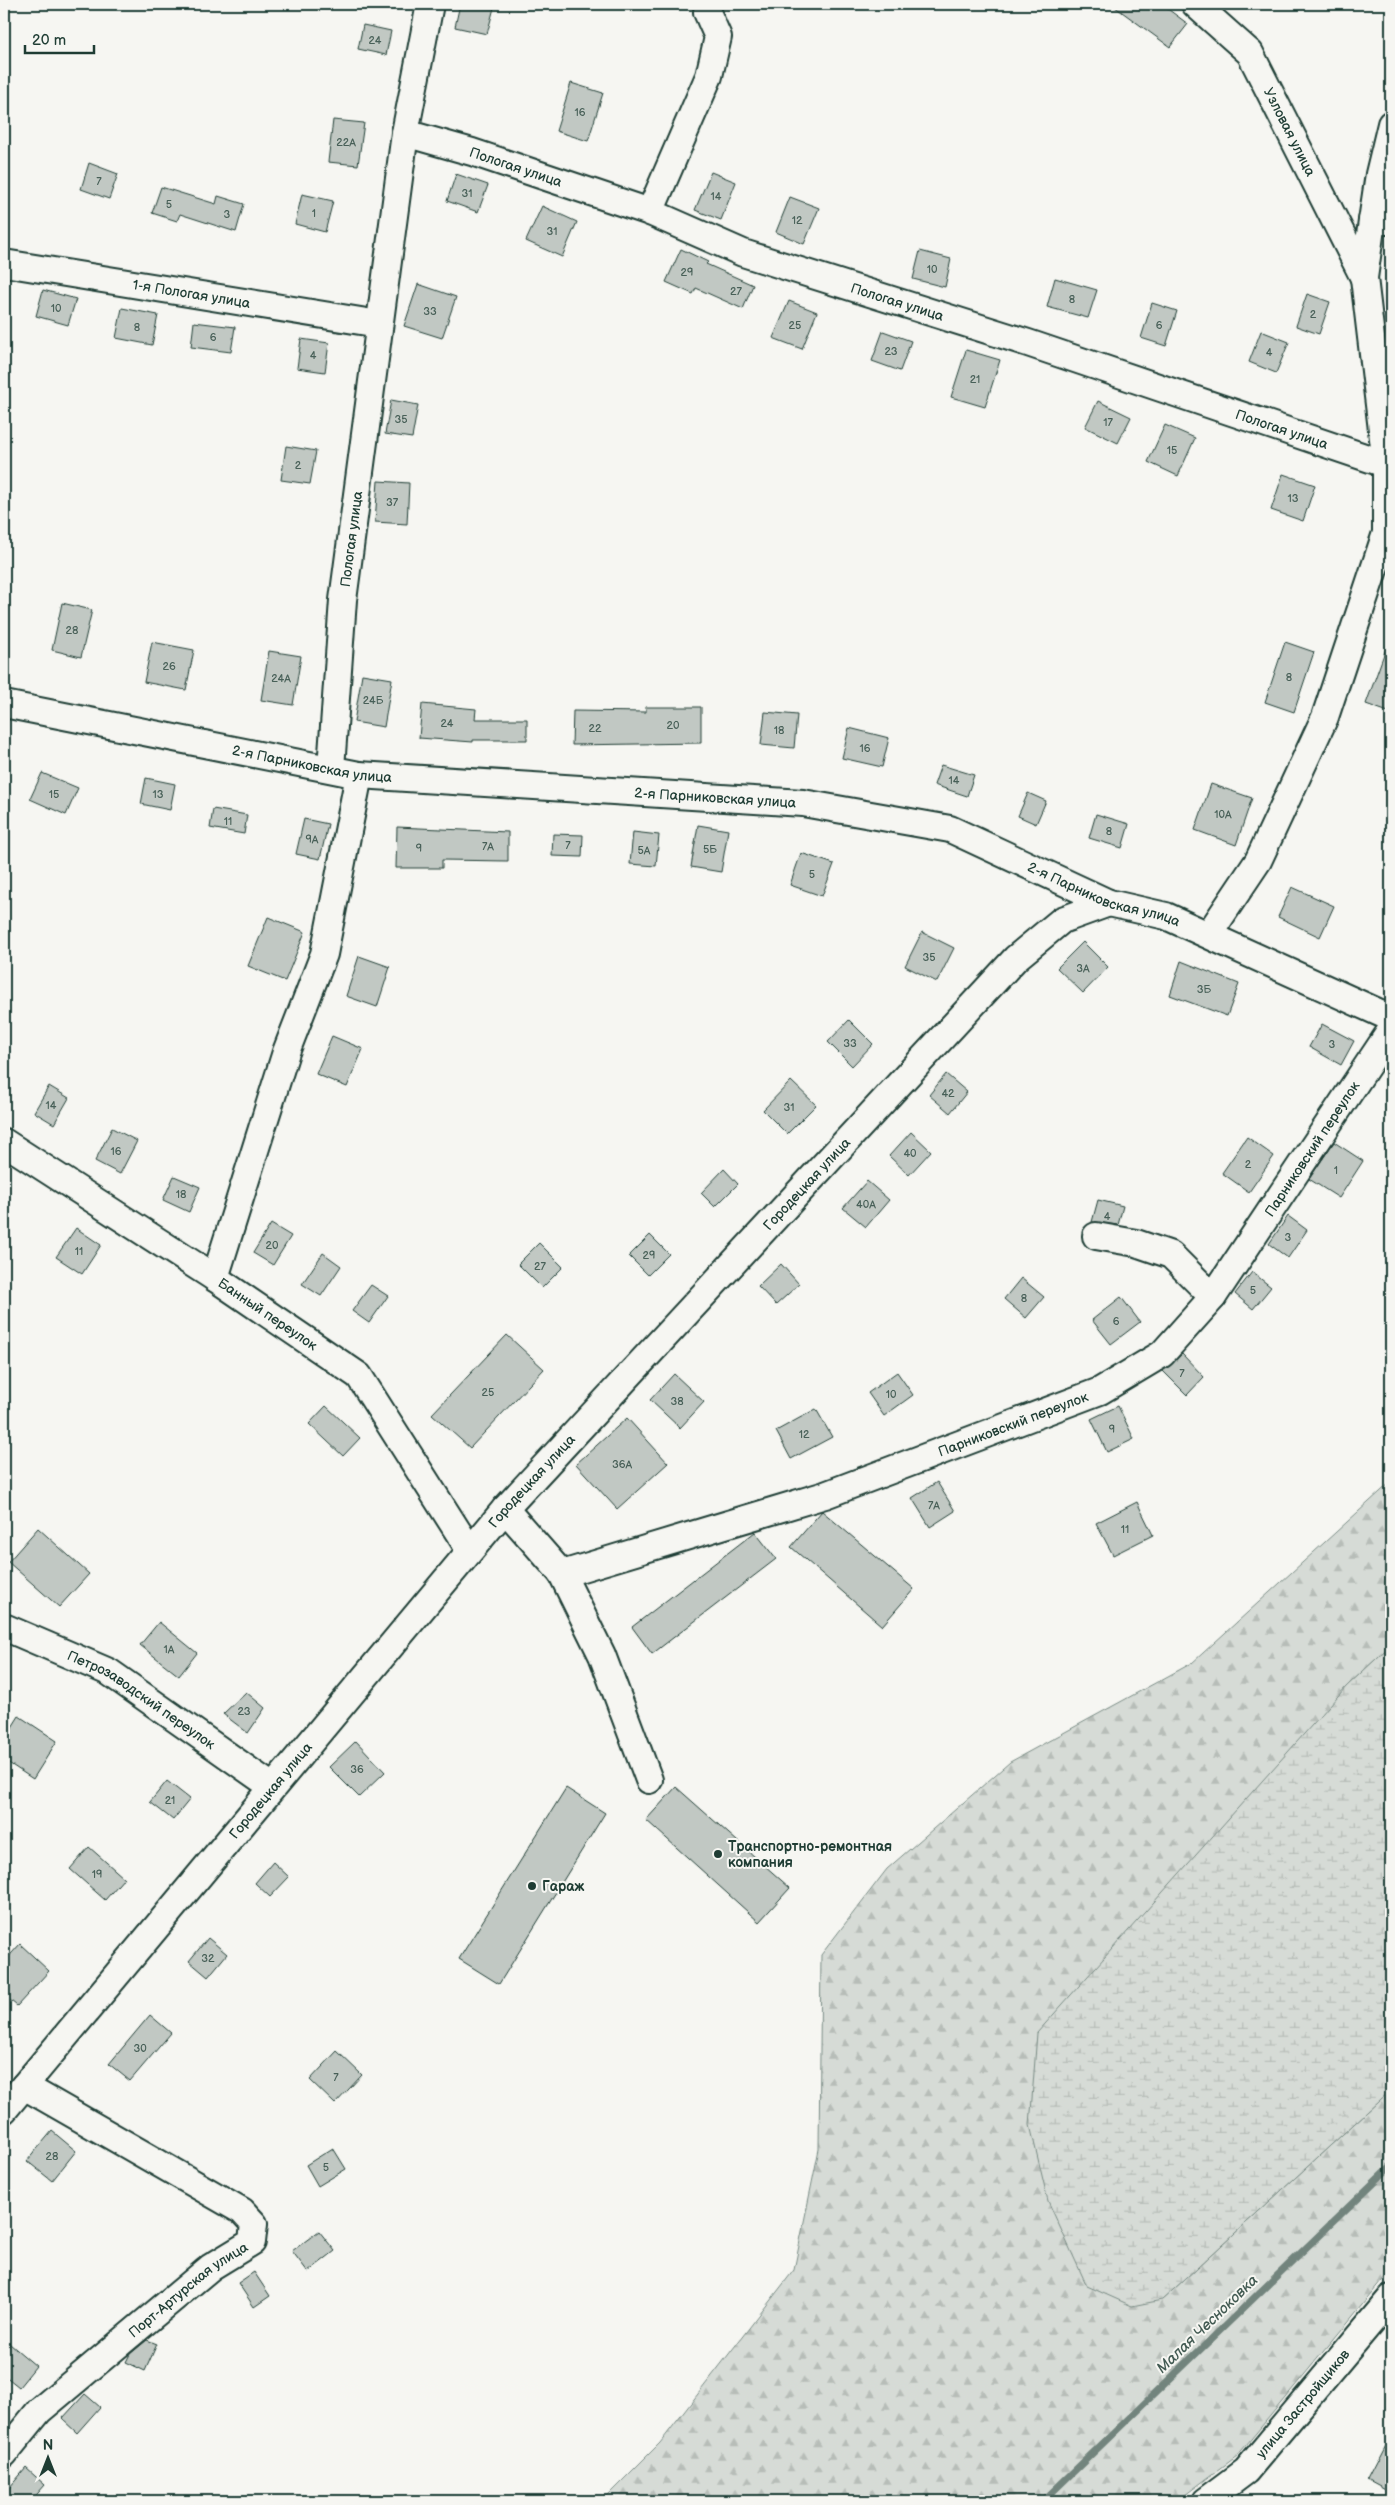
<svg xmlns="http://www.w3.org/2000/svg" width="1395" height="2505" viewBox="0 0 1395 2505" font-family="'Balsamiq Sans',sans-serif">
<defs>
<pattern id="forest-firs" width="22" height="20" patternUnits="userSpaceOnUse" patternTransform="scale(1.25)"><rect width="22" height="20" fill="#d6dbd6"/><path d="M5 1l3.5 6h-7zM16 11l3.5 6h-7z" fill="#b7bdb8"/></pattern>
<pattern id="wetland-marsh" width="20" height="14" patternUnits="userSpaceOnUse" patternTransform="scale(1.25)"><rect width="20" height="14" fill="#d6dbd6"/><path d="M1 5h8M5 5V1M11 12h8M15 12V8" fill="none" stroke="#b7bdb8"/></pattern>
</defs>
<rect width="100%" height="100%" fill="#f6f6f2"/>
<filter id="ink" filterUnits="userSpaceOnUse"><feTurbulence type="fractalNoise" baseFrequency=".02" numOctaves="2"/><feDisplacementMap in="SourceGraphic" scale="10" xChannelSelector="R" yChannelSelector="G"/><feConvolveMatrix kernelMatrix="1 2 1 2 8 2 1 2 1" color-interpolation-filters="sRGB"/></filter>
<g filter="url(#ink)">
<path fill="url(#forest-firs)" stroke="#7a8c85" d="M1391,1482V1645L1346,1687L1162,2300L1391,2090V2270L1237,2456L1177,2501H602L660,2443L794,2270L819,2149L821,1955L887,1869L1010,1762L1192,1663Z"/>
<path fill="url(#wetland-marsh)" stroke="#7a8c85" d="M1391,1645V2090L1162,2300L1132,2306L1087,2286L1048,2201L1030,2125L1037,2033L1346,1687Z"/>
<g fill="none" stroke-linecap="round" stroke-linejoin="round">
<path stroke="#72847d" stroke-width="7" d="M1043,2501L1391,2166"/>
</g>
<g fill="#c1c8c3" stroke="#1f3d34">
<path d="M460,4H495L487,34L455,27Z"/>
<path d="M1111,4H1161L1188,24L1170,47Z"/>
<path d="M363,25L391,31L386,55L358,49Z"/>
<path d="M571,83L603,93L588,141L556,131Z"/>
<path d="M333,120L364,123L358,165L328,162Z"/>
<path d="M89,163L118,174L109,199L81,189Z"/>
<path d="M711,172L736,182L721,220L695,210Z"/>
<path d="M456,174L488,185L478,212L447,201Z"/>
<path d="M161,187L216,204L218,196L244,204L236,232L180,214L177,221L152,213Z"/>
<path d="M302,194L333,201L325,232L295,224Z"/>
<path d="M790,197L819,208L804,244L776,232Z"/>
<path d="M542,206L577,222L562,257L526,241Z"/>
<path d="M681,249L708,262L706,264L753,285L743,309L696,288L693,294L666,282Z"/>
<path d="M920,251L951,259L945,287L913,279Z"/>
<path d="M1055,278L1097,290L1088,318L1047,307Z"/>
<path d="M418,284L456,297L442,338L404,326Z"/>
<path d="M43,290L76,299L68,325L36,316Z"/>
<path d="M1307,294L1330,302L1319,334L1296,326Z"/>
<path d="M789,301L817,312L802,349L773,338Z"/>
<path d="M1152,303L1177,311L1166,346L1141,338Z"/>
<path d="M122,308L158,315L152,345L116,338Z"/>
<path d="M194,322L235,327L231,352L191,347Z"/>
<path d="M883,331L911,341L900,371L872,361Z"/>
<path d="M1261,331L1289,342L1276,373L1249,362Z"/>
<path d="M301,339L329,343L325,372L297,368Z"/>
<path d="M966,350L1000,360L985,407L951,397Z"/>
<path d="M391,400L418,405L412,438L385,434Z"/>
<path d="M1098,401L1131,417L1118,443L1085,427Z"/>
<path d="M1165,425L1195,438L1178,476L1148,462Z"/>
<path d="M286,446L316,451L310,484L281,480Z"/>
<path d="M1283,474L1315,485L1303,521L1271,510Z"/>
<path d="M378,481L409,483L407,524L375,522Z"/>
<path d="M62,603L92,610L81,657L52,650Z"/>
<path d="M1389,640L1391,641V713L1366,704Z"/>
<path d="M152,642L194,650L186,690L144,682Z"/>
<path d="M1285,642L1314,652L1294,712L1265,702Z"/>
<path d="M269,651L301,656L293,705L261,700Z"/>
<path d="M362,674L392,679L384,727L354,722Z"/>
<path d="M422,704L476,709L475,719H527V740H473V742L419,738Z"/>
<path d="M646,707H701V743L572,745L573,711L646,712Z"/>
<path d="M765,712L797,715L794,748L761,745Z"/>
<path d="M849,728L889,738L882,767L842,758Z"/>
<path d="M941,765L974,775L967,796L934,785Z"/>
<path d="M42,773L78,788L66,815L30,799Z"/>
<path d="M146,778L175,784L170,810L141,804Z"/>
<path d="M1211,784L1252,798L1236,845L1195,830Z"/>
<path d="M1028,793L1046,801L1036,824L1018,816Z"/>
<path d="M213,809L247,815L244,834L210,828Z"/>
<path d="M1096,814L1129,824L1122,848L1089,838Z"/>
<path d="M304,819L328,824L320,859L296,854Z"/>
<path d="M698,825L728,830L721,872L691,867Z"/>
<path d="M397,827L508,832V861L442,860V868H396Z"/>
<path d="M633,832L659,835L656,866L630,864Z"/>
<path d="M553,834L583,835L582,857L552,856Z"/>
<path d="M801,853L834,864L822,896L790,885Z"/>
<path d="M1292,887L1334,906L1320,937L1278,917Z"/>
<path d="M268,917L305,932L285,981L248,966Z"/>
<path d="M922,932L954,948L937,982L905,966Z"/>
<path d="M1083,942L1108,967L1083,993L1057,968Z"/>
<path d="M359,956L390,967L377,1007L346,996Z"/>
<path d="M1181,961L1239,984L1227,1016L1170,995Z"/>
<path d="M849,1020L873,1044L852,1066L828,1042Z"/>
<path d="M1322,1024L1354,1041L1341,1065L1309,1047Z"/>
<path d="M332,1036L363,1049L347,1087L316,1074Z"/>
<path d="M946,1074L967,1092L950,1113L929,1095Z"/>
<path d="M791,1081L816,1105L787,1134L763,1110Z"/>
<path d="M49,1086L69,1098L54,1124L34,1112Z"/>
<path d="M112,1128L137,1141L120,1174L95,1161Z"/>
<path d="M911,1132L931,1151L909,1175L889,1156Z"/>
<path d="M1247,1137L1274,1156L1249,1192L1222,1173Z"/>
<path d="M1334,1142L1363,1161L1339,1198L1309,1179Z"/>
<path d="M724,1169L738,1184L715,1207L701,1193Z"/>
<path d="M174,1176L200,1187L189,1212L163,1200Z"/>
<path d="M867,1181L889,1200L866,1227L843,1208Z"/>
<path d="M1098,1200L1123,1206L1118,1225L1092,1222Z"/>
<path d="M1288,1216L1307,1230L1288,1258L1269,1244Z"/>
<path d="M271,1224L291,1236L273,1265L253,1253Z"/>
<path d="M76,1228L101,1245L82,1274L56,1257Z"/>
<path d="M650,1235L669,1254L648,1275L629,1256Z"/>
<path d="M539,1243L563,1267L542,1288L518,1264Z"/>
<path d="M323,1253L341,1266L321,1296L302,1284Z"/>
<path d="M781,1264L799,1284L776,1305L758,1286Z"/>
<path d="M1252,1272L1271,1287L1253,1309L1235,1294Z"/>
<path d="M1021,1278L1044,1297L1026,1318L1004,1299Z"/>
<path d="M371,1285L388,1296L369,1323L352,1311Z"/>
<path d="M1121,1297L1140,1322L1111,1344L1092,1320Z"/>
<path d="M507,1335L544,1369L470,1448L432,1414Z"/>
<path d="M1182,1354L1204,1377L1187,1395L1163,1371Z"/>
<path d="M897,1372L913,1395L884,1416L868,1393Z"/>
<path d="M674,1374L704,1402L680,1428L650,1400Z"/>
<path d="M326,1406L360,1438L343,1456L309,1424Z"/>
<path d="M1118,1406L1134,1439L1107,1452L1091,1419Z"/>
<path d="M816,1409L832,1437L791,1459L776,1431Z"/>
<path d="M627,1418L668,1463L617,1509L576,1464Z"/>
<path d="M937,1482L955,1511L930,1527L912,1498Z"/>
<path d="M1137,1502L1153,1535L1113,1555L1096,1523Z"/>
<path d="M822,1511L914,1589L882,1626L791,1547Z"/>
<path d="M38,1528L89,1574L59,1607L8,1562Z"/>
<path d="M755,1532L776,1559L652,1654L632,1627Z"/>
<path d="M159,1622L197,1653L179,1676L140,1645Z"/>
<path d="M246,1692L265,1708L248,1733L223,1714Z"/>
<path d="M19,1716L57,1741L33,1779L4,1760V1740Z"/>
<path d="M356,1741L385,1772L359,1797L329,1767Z"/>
<path d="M167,1781L190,1799L173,1820L150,1802Z"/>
<path d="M676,1787L790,1888L759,1922L646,1820Z"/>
<path d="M566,1788L605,1813L499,1984L459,1959Z"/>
<path d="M89,1847L124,1878L105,1900L70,1869Z"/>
<path d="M273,1862L289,1877L270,1897L255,1883Z"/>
<path d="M208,1938L227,1954L208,1977L189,1961Z"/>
<path d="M20,1944L49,1971L17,2006L4,1995V1962Z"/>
<path d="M150,2015L171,2033L130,2081L109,2064Z"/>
<path d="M337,2051L362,2075L335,2104L310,2080Z"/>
<path d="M52,2131L76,2151L52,2181L27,2161Z"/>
<path d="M333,2148L346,2169L318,2186L306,2165Z"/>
<path d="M319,2231L335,2251L308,2272L292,2251Z"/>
<path d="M254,2272L270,2296L254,2307L238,2283Z"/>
<path d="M4,2339L36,2366L19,2387L4,2375Z"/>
<path d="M147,2340L157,2344L145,2371L126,2362L130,2354Z"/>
<path d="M85,2394L100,2407L77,2433L62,2419Z"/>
<path d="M1391,2434V2493L1367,2480Z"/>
<path d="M26,2468L45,2485L31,2501H4V2494Z"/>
</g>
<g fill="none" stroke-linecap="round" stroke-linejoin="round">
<g stroke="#1f3d34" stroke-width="30">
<g id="minor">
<path id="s1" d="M1195,4L1250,53L1364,278"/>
<path d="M1391,124L1379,174L1372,221H1391"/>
<path id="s2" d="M405,133L472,152L650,212L743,253L1028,343L1391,466"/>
<path d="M650,212L709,76L718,37L707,12"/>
<path id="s3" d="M4,263L379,324"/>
<path id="s4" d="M4,704L359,775L803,803L950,829L1109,903L1166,916L1391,1018"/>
<path id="s5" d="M331,768L343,600L405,133L430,4"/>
<path d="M1209,934L1258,861L1325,717L1386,533V464L1364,278L1372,221"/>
<path id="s6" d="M4,1142L215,1278L359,1376L469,1549"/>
<path d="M1096,1236L1136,1243L1171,1255L1213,1297"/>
<path d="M215,1278L286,1052L324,954L359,775"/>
<path id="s7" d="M505,1509L562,1574L825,1495L1100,1391L1162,1354L1213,1297L1391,1030"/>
<path d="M562,1574L602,1655L649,1780"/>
<path id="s8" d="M4,1627L109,1672L271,1786"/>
<path id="s9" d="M4,2110L505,1509L1016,958L1062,920L1109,903"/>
<path id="s10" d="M4,2454L39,2411L211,2267L252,2242L254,2224L242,2211L24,2086"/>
<path id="s11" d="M1206,2501L1246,2471L1391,2298"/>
</g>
</g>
<use href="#minor" stroke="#f6f6f2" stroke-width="26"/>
</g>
</g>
<g fill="#1f3d34" stroke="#f6f6f2" stroke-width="2">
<circle cx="718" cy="1854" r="5"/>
<circle cx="532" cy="1886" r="5"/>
</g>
<g text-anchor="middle" stroke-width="4" stroke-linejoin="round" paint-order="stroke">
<g font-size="11" fill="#486058">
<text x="375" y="44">24</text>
<text x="580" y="116">16</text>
<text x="346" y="146">22А</text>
<text x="99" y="185">7</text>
<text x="467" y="197">31</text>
<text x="716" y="200">14</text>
<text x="169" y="208">5</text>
<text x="314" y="217">1</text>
<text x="227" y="218">3</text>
<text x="797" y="224">12</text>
<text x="552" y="235">31</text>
<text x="932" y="273">10</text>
<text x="687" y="276">29</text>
<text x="736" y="295">27</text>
<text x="1072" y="303">8</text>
<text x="56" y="312">10</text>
<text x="430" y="315">33</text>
<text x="1313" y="318">2</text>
<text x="795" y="329">25</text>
<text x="1159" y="329">6</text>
<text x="137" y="331">8</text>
<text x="213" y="341">6</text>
<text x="891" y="355">23</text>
<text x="1269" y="356">4</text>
<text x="313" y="359">4</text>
<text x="975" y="383">21</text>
<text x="401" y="423">35</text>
<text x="1108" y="426">17</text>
<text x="1172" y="454">15</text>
<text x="298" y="469">2</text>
<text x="1293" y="502">13</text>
<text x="392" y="506">37</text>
<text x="72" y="634">28</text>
<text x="169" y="670">26</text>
<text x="1289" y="681">8</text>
<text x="281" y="682">24А</text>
<text x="373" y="704">24Б</text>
<text x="447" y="727">24</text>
<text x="673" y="729">20</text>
<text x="595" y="732">22</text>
<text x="779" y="734">18</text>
<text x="865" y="752">16</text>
<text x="954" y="784">14</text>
<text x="54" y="798">15</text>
<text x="158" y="798">13</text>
<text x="1223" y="818">10А</text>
<text x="228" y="825">11</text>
<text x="1109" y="835">8</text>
<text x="312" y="843">9А</text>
<text x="568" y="849">7</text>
<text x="488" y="850">7А</text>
<text x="419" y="852">9</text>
<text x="710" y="853">5Б</text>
<text x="644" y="854">5А</text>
<text x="812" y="878">5</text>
<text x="929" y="961">35</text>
<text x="1083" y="972">3А</text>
<text x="1204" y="993">3Б</text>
<text x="850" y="1047">33</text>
<text x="1332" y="1048">3</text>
<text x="948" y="1097">42</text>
<text x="51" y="1109">14</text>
<text x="789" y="1111">31</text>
<text x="116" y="1155">16</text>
<text x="910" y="1157">40</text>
<text x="1248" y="1168">2</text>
<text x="1336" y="1174">1</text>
<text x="181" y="1198">18</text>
<text x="866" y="1208">40А</text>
<text x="1107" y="1220">4</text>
<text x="1288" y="1241">3</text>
<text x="272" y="1249">20</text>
<text x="79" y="1255">11</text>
<text x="649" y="1259">29</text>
<text x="540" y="1270">27</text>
<text x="1253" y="1294">5</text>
<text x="1024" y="1302">8</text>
<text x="1116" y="1325">6</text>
<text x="1182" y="1377">7</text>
<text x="488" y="1396">25</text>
<text x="891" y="1398">10</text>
<text x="677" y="1405">38</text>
<text x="1112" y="1433">9</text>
<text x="804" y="1438">12</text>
<text x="622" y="1468">36А</text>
<text x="934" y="1509">7А</text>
<text x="1125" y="1533">11</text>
<text x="169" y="1653">1А</text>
<text x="244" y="1715">23</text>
<text x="357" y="1773">36</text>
<text x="170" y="1804">21</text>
<text x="97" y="1878">19</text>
<text x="208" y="1962">32</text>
<text x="140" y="2052">30</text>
<text x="336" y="2081">7</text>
<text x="52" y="2160">28</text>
<text x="326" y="2171">5</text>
</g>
<g font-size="14" fill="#1f3d34" stroke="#f6f6f2">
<text dy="5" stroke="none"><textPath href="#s1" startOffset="162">Узловая улица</textPath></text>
<text dy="5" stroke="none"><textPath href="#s2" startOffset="116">Пологая улица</textPath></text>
<text dy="5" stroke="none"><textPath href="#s3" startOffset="190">1-я Пологая улица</textPath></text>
<text dy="5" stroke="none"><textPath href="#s2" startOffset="521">Пологая улица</textPath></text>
<text dy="5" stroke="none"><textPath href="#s2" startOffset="926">Пологая улица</textPath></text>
<text dy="5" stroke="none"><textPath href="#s5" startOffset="230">Пологая улица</textPath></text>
<text dy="5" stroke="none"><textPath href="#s4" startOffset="314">2-я Парниковская улица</textPath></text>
<text dy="5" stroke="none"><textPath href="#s4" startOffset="719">2-я Парниковская улица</textPath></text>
<text dy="5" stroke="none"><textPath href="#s4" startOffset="1124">2-я Парниковская улица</textPath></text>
<text dy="5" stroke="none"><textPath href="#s7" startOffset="982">Парниковский переулок</textPath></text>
<text dy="5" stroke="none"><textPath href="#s9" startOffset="1226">Городецкая улица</textPath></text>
<text dy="5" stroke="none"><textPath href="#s6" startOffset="315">Банный переулок</textPath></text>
<text dy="5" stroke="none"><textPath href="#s7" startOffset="562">Парниковский переулок</textPath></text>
<text dy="5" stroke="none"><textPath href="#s9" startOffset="821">Городецкая улица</textPath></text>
<text dy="5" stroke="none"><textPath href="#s8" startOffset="156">Петрозаводский переулок</textPath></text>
<text dy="5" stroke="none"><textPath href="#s9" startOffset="416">Городецкая улица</textPath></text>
<text dy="5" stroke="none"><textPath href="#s10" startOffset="248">Порт-Артурская улица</textPath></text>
<text dy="5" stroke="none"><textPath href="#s11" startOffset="138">улица Застройщиков</textPath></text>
</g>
<g font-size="14" font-weight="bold" fill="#1f3d34" stroke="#f6f6f2" text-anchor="start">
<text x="728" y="1851">Транспортно-ремонтная<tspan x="728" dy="16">компания</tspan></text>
<text x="542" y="1891">Гараж</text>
</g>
<g font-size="15" font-style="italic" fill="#425a52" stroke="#f6f6f2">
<text transform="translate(1207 2324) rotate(-44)" y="5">Малая Чесноковка</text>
</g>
</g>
<rect width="1395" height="2505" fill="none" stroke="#f6f6f2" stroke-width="20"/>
<rect x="10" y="10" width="1375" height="2485" fill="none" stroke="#1f3d34" stroke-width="2" filter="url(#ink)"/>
<g transform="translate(48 2458)" stroke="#f6f6f2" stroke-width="4" paint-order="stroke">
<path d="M0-4L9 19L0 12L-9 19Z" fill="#1f3d34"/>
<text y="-8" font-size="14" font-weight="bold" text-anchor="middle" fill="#1f3d34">N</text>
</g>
<path d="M25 45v8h69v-8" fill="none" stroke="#1f3d34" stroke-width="2.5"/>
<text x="32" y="45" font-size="15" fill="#1f3d34" stroke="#f6f6f2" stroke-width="4" paint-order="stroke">20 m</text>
</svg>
